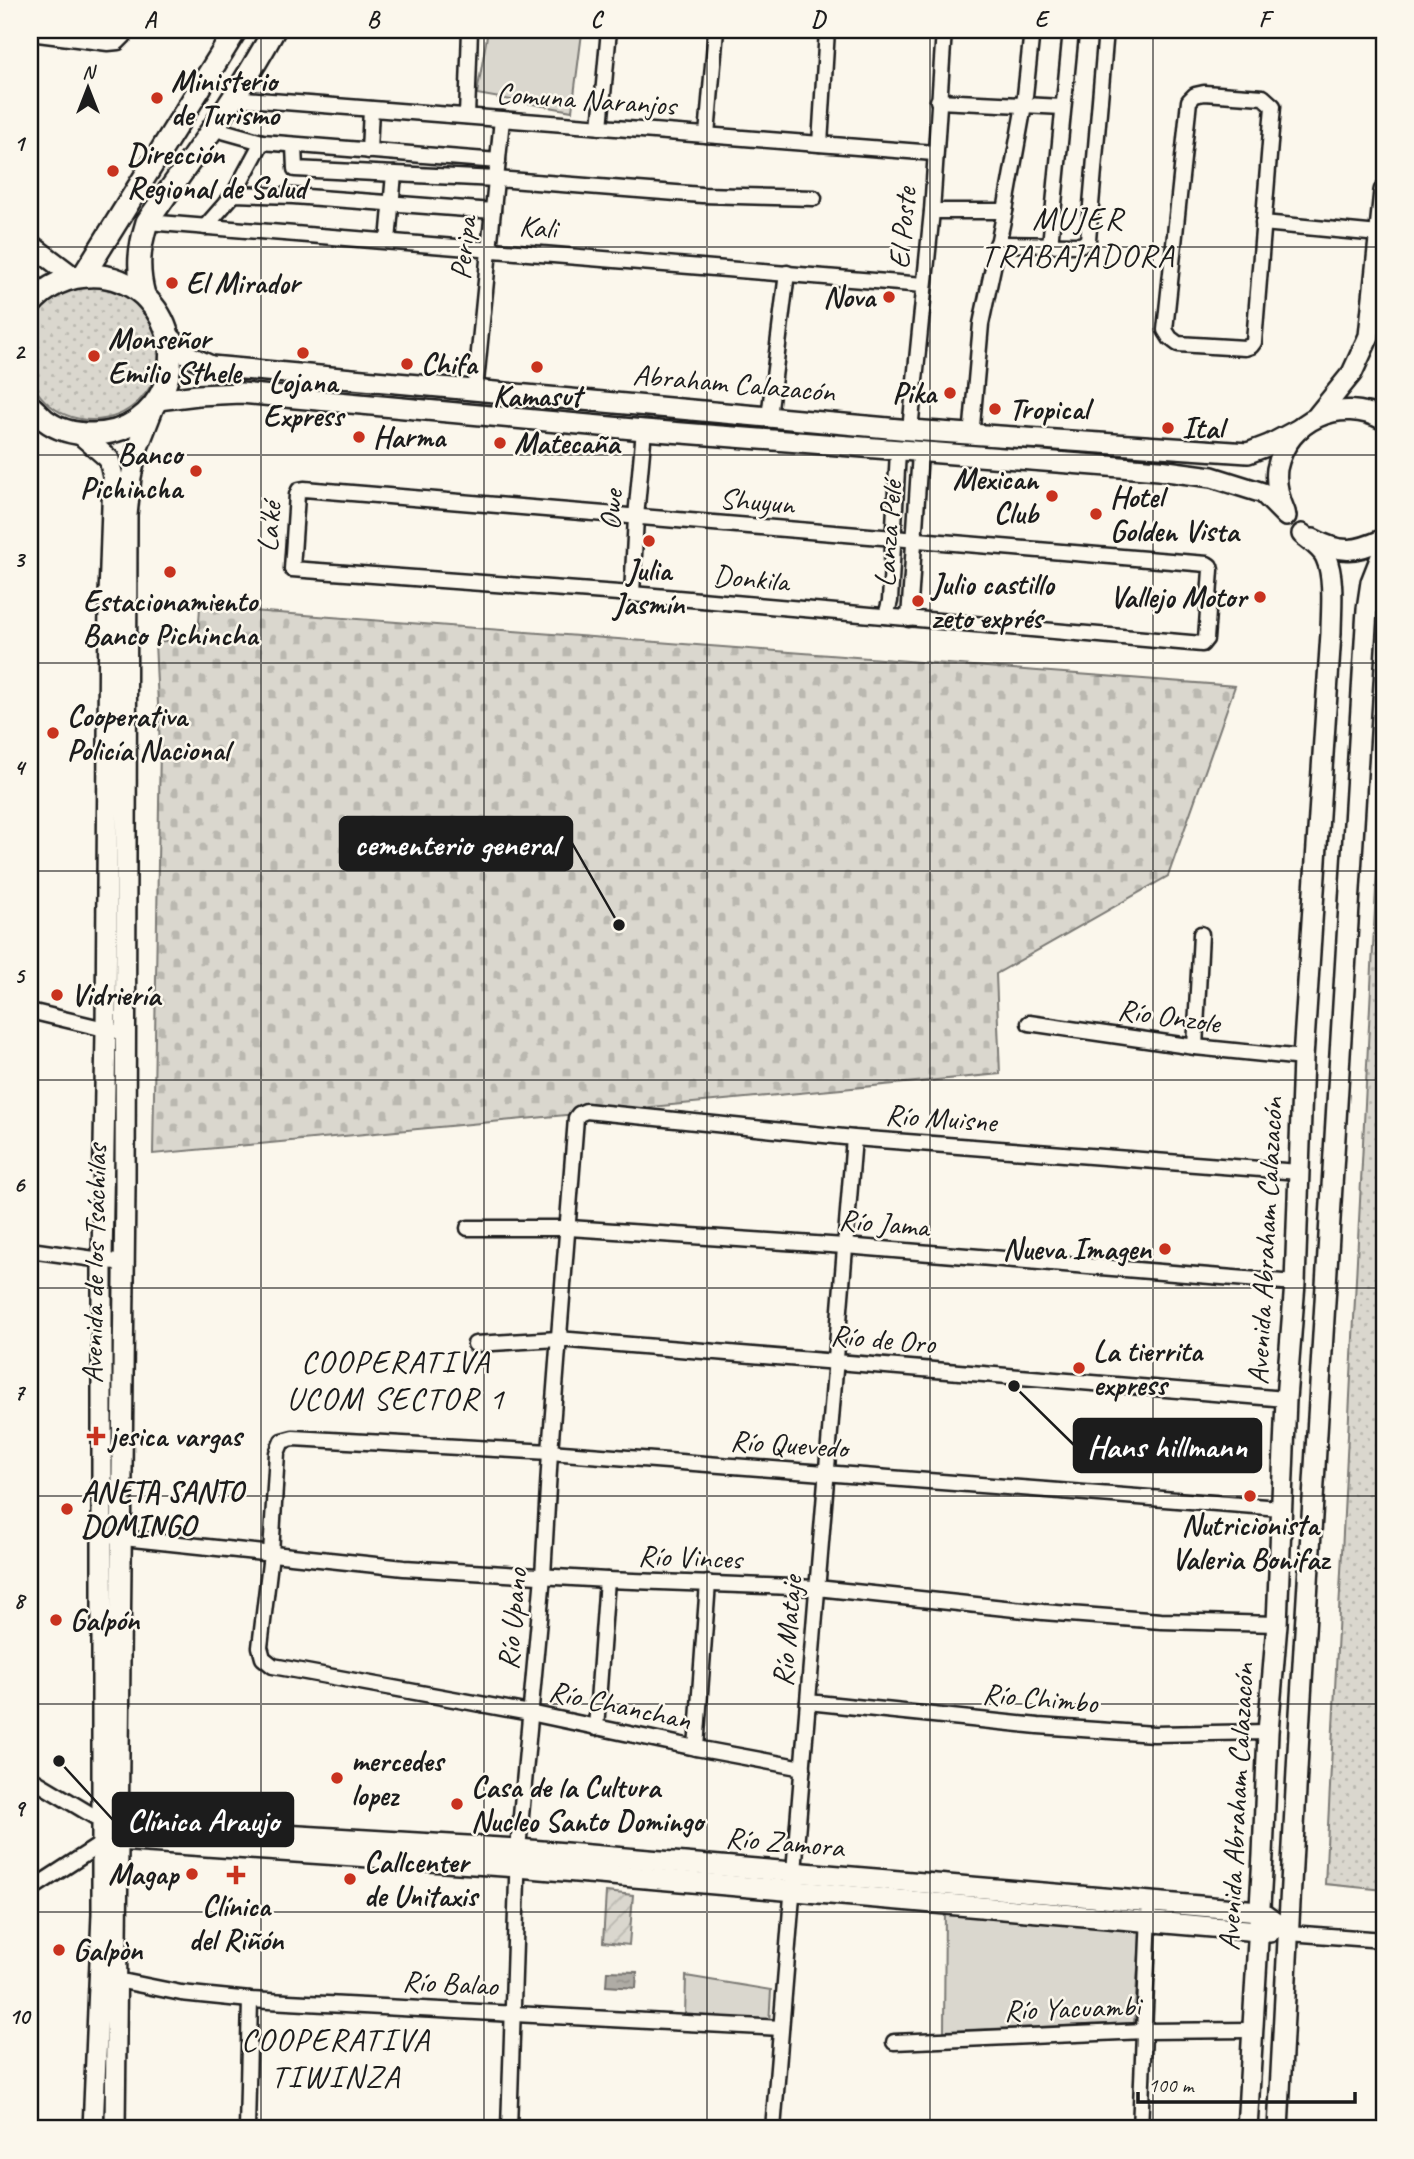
<svg xmlns="http://www.w3.org/2000/svg" width="1414" height="2159" viewBox="0 0 1414 2159" font-family="Caveat,sans-serif">
<defs>
<pattern id="cemetery-stones" width="16" height="16" patternUnits="userSpaceOnUse" patternTransform="scale(1.75)"><rect width="16" height="16" fill="#dad7ce"/><path d="M2 7V4a2 2 0 0 1 4 0v3zM10 15v-3a2 2 0 0 1 4 0v3z" fill="#bab8b0"/></pattern>
<pattern id="park-dots" width="8" height="8" patternUnits="userSpaceOnUse" patternTransform="scale(1.75)"><rect width="8" height="8" fill="#dad7ce"/><path d="M2 2h.1M6 6h.1" fill="none" stroke="#bab8b0" stroke-width="1.8" stroke-linecap="round"/></pattern>
<pattern id="garden-furrows" width="10" height="10" patternUnits="userSpaceOnUse" patternTransform="scale(1.75)"><rect width="10" height="10" fill="#dad7ce"/><path d="M-1 1l2-2M0 10L10 0M9 11l2-2" fill="none" stroke="#bab8b0"/></pattern>
<pattern id="water-ripples" width="26" height="14" patternUnits="userSpaceOnUse" patternTransform="scale(1.75)"><rect width="26" height="14" fill="#afaca5"/><path d="M2 4q2-2 4 0t4 0M15 11q2-2 4 0t4 0" fill="none" stroke="#96938d"/></pattern>
</defs>
<rect width="100%" height="100%" fill="#fbf7ec"/>
<filter id="ink" filterUnits="userSpaceOnUse"><feTurbulence type="fractalNoise" baseFrequency=".0143" numOctaves="2"/><feDisplacementMap in="SourceGraphic" scale="14" xChannelSelector="R" yChannelSelector="G"/><feConvolveMatrix kernelMatrix="1 2 1 2 8 2 1 2 1" color-interpolation-filters="sRGB"/></filter>
<g filter="url(#ink)">
<g fill="#dad7ce" stroke="#7b7a75" stroke-width="2">
<path d="M488,30H562L582,33L572,111L477,94Z"/>
<path d="M945,1908L1141,1926L1134,2023L944,2031Z"/>
<path d="M686,1976L771,1990L769,2024L685,2016Z"/>
</g>
<path fill="url(#cemetery-stones)" stroke="#7b7a75" stroke-width="2" d="M200,607L1235,686L1168,876L996,974L1000,1074L153,1154L160,746L155,642L198,638Z"/>
<g fill="url(#park-dots)" stroke="#7b7a75" stroke-width="2">
<circle cx="92" cy="353" r="67"/>
<path d="M1384,733V1890L1325,1884Z"/>
</g>
<path fill="url(#garden-furrows)" stroke="#7b7a75" stroke-width="2" d="M606,1892L633,1895L629,1945L603,1942Z"/>
<path fill="url(#water-ripples)" stroke="#74726e" stroke-width="2" d="M607,1971L637,1972L636,1988L606,1986Z"/>
<g fill="none" stroke-linecap="round" stroke-linejoin="round">
<g stroke="#1c1c1c" stroke-width="19">
<g id="street">
<path d="M30,33L108,43L118,42L124,36L125,30"/>
<path d="M1204,93L1263,97L1273,106L1254,342L1251,346L1245,348L1178,344L1170,338L1165,330L1189,101L1195,95Z"/>
<path d="M233,98L934,153"/>
<path d="M938,101L1063,107"/>
<path d="M467,116L470,30"/>
<path d="M600,127L609,30"/>
<path d="M212,128L262,142L498,161"/>
<path d="M707,135L716,30"/>
<path d="M820,144L827,30"/>
<path d="M294,146L295,169L496,179L702,195L814,198"/>
<path d="M369,151L371,109"/>
<path d="M234,194L262,142"/>
<path d="M932,211H1005"/>
<path d="M147,222L924,285"/>
<path d="M1263,223L1379,234"/>
<path d="M205,227L234,194L293,196L493,211"/>
<path d="M388,241L394,174"/>
<path d="M997,244L1078,245L1083,244L1088,240L1106,30"/>
<path d="M1050,245L1071,30"/>
<path d="M476,382L502,119"/>
<path d="M769,417L787,273"/>
<path d="M972,426L981,324L1005,211L1024,105L1032,30"/>
<path d="M910,430L932,211L944,30"/>
<path d="M304,489L1207,564L1210,566L1211,570L1206,639L1202,644L632,594L292,569L297,495L299,490Z"/>
<path d="M632,594L636,517L644,430"/>
<path d="M886,616L890,601L898,451"/>
<path d="M909,619L920,453"/>
<path d="M30,1011L113,1031"/>
<path d="M1029,1023L1195,1047L1303,1058"/>
<path d="M1195,1047L1201,934"/>
<path d="M468,1228H569L845,1246L1295,1283"/>
<path d="M30,1250L123,1263"/>
<path d="M475,1344L558,1339L1286,1399"/>
<path d="M114,1537L404,1568L607,1580L817,1588L1043,1612L1161,1621L1277,1624"/>
<path d="M808,1702L1038,1726L1154,1734L1268,1732"/>
<path d="M596,1728L607,1580"/>
<path d="M696,1748L708,1583"/>
<path d="M803,1768L696,1748L530,1713L273,1666L263,1658L260,1647L271,1554L277,1453L282,1441L293,1438L550,1452L1281,1508"/>
<path d="M30,1778L102,1821"/>
<path d="M30,1890L101,1844"/>
<path d="M1289,1933L1384,1940"/>
<path d="M117,1980L181,1993L250,2000L781,2028"/>
<path d="M894,2042L1144,2031L1252,2030"/>
<path d="M247,2129L250,2000"/>
<path d="M509,2129L518,1849L543,1576L550,1452L576,1118L579,1114L586,1111L854,1138L1299,1172"/>
<path d="M773,2129L854,1138"/>
<path d="M1140,2129L1149,1914"/>
</g>
</g>
<g stroke="#1c1c1c" stroke-width="24">
<g id="secondary">
<path d="M30,244L74,277"/>
<path d="M169,336L189,356L211,366L910,430L1248,453L1269,445L1299,429"/>
<path d="M158,400L198,395L241,393L644,430L1159,470L1212,477L1263,493L1286,516"/>
<path d="M1318,415L1352,373L1369,336L1384,191"/>
<path d="M80,434L109,459L113,477L109,596L106,1031L102,1260V1914L93,2129"/>
<path d="M1285,512C1279,498 1275,484 1277,469C1287,419 1341,396 1384,420"/>
<path d="M1313,539C1341,554 1356,552 1384,539"/>
<path d="M107,1823L118,1825L518,1849L1259,1911L1289,1933"/>
<path d="M107,1843L118,1840L518,1867L1270,1932"/>
<path d="M115,2129L125,1187L127,515L131,477L137,450L155,404"/>
<path d="M1247,2129L1263,1855L1268,1732L1277,1624L1286,1399L1295,1283L1303,1058L1331,633C1331,612 1335,578 1326,558C1322,548 1310,541 1302,534"/>
<path d="M1278,2129L1300,1714L1367,609L1371,582L1384,549"/>
</g>
</g>
<g stroke="#1c1c1c" stroke-width="26">
<g id="primary">
<path d="M83,276L236,30"/>
<path d="M144,295C137,269 139,248 147,222C191,159 238,97 274,30"/>
<path d="M30,305C49,283 73,274 101,276C118,278 137,287 148,300C196,351 163,435 91,434C75,434 58,430 45,420C40,416 35,410 30,406"/>
</g>
</g>
<use href="#street" stroke="#fbf7ec" stroke-width="14"/>
<use href="#secondary" stroke="#fbf7ec" stroke-width="19"/>
<use href="#primary" stroke="#fbf7ec" stroke-width="21"/>
</g>
</g>
<path fill="none" stroke="#1c1c1c" stroke-width="2" stroke-opacity="0.55" d="M261,30V2129M484,30V2129M707,30V2129M930,30V2129M1153,30V2129M30,247H1384M30,455H1384M30,663H1384M30,871H1384M30,1080H1384M30,1288H1384M30,1496H1384M30,1704H1384M30,1912H1384"/>
<g fill="#c8321e" stroke="#fbf7ec" stroke-width="2.5">
<circle cx="157" cy="98" r="7"/>
<circle cx="113" cy="171" r="7"/>
<circle cx="172" cy="283" r="7"/>
<circle cx="889" cy="297" r="7"/>
<circle cx="303" cy="353" r="7"/>
<circle cx="94" cy="356" r="7"/>
<circle cx="407" cy="364" r="7"/>
<circle cx="537" cy="367" r="7"/>
<circle cx="950" cy="393" r="7"/>
<circle cx="995" cy="409" r="7"/>
<circle cx="1168" cy="428" r="7"/>
<circle cx="359" cy="437" r="7"/>
<circle cx="500" cy="443" r="7"/>
<circle cx="196" cy="471" r="7"/>
<circle cx="1052" cy="496" r="7"/>
<circle cx="1096" cy="514" r="7"/>
<circle cx="649" cy="541" r="7"/>
<circle cx="170" cy="572" r="7"/>
<circle cx="1260" cy="597" r="7"/>
<circle cx="918" cy="601" r="7"/>
<circle cx="53" cy="733" r="7"/>
<circle cx="57" cy="995" r="7"/>
<circle cx="1165" cy="1249" r="7"/>
<circle cx="1079" cy="1368" r="7"/>
<path d="M92.5 1425.5h7v7h7v7h-7v7h-7v-7h-7v-7h7z"/>
<circle cx="1250" cy="1496" r="7"/>
<circle cx="67" cy="1509" r="7"/>
<circle cx="56" cy="1620" r="7"/>
<circle cx="337" cy="1778" r="7"/>
<circle cx="457" cy="1804" r="7"/>
<circle cx="192" cy="1874" r="7"/>
<path d="M232.5 1864.5h7v7h7v7h-7v7h-7v-7h-7v-7h7z"/>
<circle cx="350" cy="1879" r="7"/>
<circle cx="59" cy="1950" r="7"/>
</g>
<g text-anchor="middle" stroke-width="5" stroke-linejoin="round" paint-order="stroke">
<g font-size="30" font-weight="bold" fill="#1c1c1c" stroke="#fbf7ec" text-anchor="start">
<text x="171" y="91">Ministerio<tspan x="171" dy="34">de Turismo</tspan></text>
<text x="127" y="164">Dirección<tspan x="127" dy="34">Regional de Salud</tspan></text>
<text x="186" y="293">El Mirador</text>
<text x="875" y="307" text-anchor="end">Nova</text>
<text x="108" y="349">Monseñor<tspan x="108" dy="34">Emilio Sthele</tspan></text>
<text x="421" y="374">Chifa</text>
<text x="303" y="392" text-anchor="middle">Lojana<tspan x="303" dy="34">Express</tspan></text>
<text x="936" y="403" text-anchor="end">Pika</text>
<text x="537" y="406" text-anchor="middle">Kamasut</text>
<text x="1009" y="419">Tropical</text>
<text x="1182" y="438">Ital</text>
<text x="373" y="447">Harma</text>
<text x="514" y="453">Matecaña</text>
<text x="182" y="464" text-anchor="end">Banco<tspan x="182" dy="34">Pichincha</tspan></text>
<text x="1038" y="489" text-anchor="end">Mexican<tspan x="1038" dy="34">Club</tspan></text>
<text x="1110" y="507">Hotel<tspan x="1110" dy="34">Golden Vista</tspan></text>
<text x="649" y="580" text-anchor="middle">Julia<tspan x="649" dy="34">Jasmín</tspan></text>
<text x="932" y="594">Julio castillo<tspan x="932" dy="34">zeto exprés</tspan></text>
<text x="1246" y="607" text-anchor="end">Vallejo Motor</text>
<text x="170" y="611" text-anchor="middle">Estacionamiento<tspan x="170" dy="34">Banco Pichincha</tspan></text>
<text x="67" y="726">Cooperativa<tspan x="67" dy="34">Policía Nacional</tspan></text>
<text x="71" y="1005">Vidriería</text>
<text x="1151" y="1259" text-anchor="end">Nueva Imagen</text>
<text x="1093" y="1361">La tierrita<tspan x="1093" dy="34">express</tspan></text>
<text x="110" y="1446">jesica vargas</text>
<text x="81" y="1502">ANETA SANTO<tspan x="81" dy="34">DOMINGO</tspan></text>
<text x="1250" y="1535" text-anchor="middle">Nutricionista<tspan x="1250" dy="34">Valeria Bonifaz</tspan></text>
<text x="70" y="1630">Galpón</text>
<text x="351" y="1771">mercedes<tspan x="351" dy="34">lopez</tspan></text>
<text x="471" y="1797">Casa de la Cultura<tspan x="471" dy="34">Nucleo Santo Domingo</tspan></text>
<text x="364" y="1872">Callcenter<tspan x="364" dy="34">de Unitaxis</tspan></text>
<text x="178" y="1884" text-anchor="end">Magap</text>
<text x="236" y="1916" text-anchor="middle">Clínica<tspan x="236" dy="34">del Riñón</tspan></text>
<text x="73" y="1960">Galpòn</text>
</g>
<g font-size="30" fill="#1c1c1c" stroke="#fbf7ec">
<text transform="translate(586 99) rotate(4)" y="10">Comuna Naranjos</text>
<text transform="translate(538 227) rotate(5)" y="10">Kali</text>
<text transform="translate(902 228) rotate(-85)" y="10">El Poste</text>
<text transform="translate(463 248) rotate(-84)" y="10">Peripa</text>
<text transform="translate(734 383) rotate(5)" y="10">Abraham Calazacón</text>
<text transform="translate(757 501) rotate(5)" y="10">Shuyun</text>
<text transform="translate(611 510) rotate(-86)" y="10">Owe</text>
<text transform="translate(269 527) rotate(-85)" y="10">La'ké</text>
<text transform="translate(888 534) rotate(-86)" y="10">Lanza Pelé</text>
<text transform="translate(751 578) rotate(5)" y="10">Donkila</text>
<text transform="translate(1169 1016) rotate(8)" y="10">Río Onzole</text>
<text transform="translate(941 1118) rotate(4)" y="10">Río Muisne</text>
<text transform="translate(884 1223) rotate(5)" y="10">Río Jama</text>
<text transform="translate(1265 1241) rotate(-87)" y="10">Avenida Abraham Calazacón</text>
<text transform="translate(94 1264) rotate(-89)" y="10">Avenida de los Tsáchilas</text>
<text transform="translate(883 1339) rotate(5)" y="10">Río de Oro</text>
<text transform="translate(789 1444) rotate(4)" y="10">Río Quevedo</text>
<text transform="translate(690 1557) rotate(2)" y="10">Río Vinces</text>
<text transform="translate(512 1619) rotate(-85)" y="10">Río Upano</text>
<text transform="translate(787 1631) rotate(-85)" y="10">Río Mataje</text>
<text transform="translate(1040 1698) rotate(5)" y="10">Río Chimbo</text>
<text transform="translate(620 1705) rotate(12)" y="10">Río Chanchan</text>
<text transform="translate(1236 1807) rotate(-87)" y="10">Avenida Abraham Calazacón</text>
<text transform="translate(785 1842) rotate(5)" y="10">Río Zamora</text>
<text transform="translate(450 1983) rotate(3)" y="10">Río Balao</text>
<text transform="translate(1072 2008) rotate(-2)" y="10">Río Yacuambi</text>
</g>
<g font-size="32" letter-spacing="2" fill="#1c1c1c" stroke="#fbf7ec">
<text x="1078" y="229">MUJER<tspan x="1078" dy="37">TRABAJADORA</tspan></text>
<text x="396" y="1372">COOPERATIVA<tspan x="396" dy="37">UCOM SECTOR 1</tspan></text>
<text x="336" y="2050">COOPERATIVA<tspan x="336" dy="37">TIWINZA</tspan></text>
</g>
</g>
<path fill="none" stroke="#1c1c1c" stroke-width="2.5" d="M619 925L572 843M1014 1386L1074 1445M59 1761L113 1820"/>
<g fill="#1c1c1c" stroke="#fbf7ec" stroke-width="2.5">
<circle cx="619" cy="925" r="7"/>
<circle cx="1014" cy="1386" r="7"/>
<circle cx="59" cy="1761" r="7"/>
</g>
<g fill="#1c1c1c" stroke="#1c1c1c" stroke-width="2.5">
<rect x="340" y="817" width="232" height="53" rx="7"/>
<rect x="1074" y="1419" width="187" height="53" rx="7"/>
<rect x="113" y="1793" width="180" height="53" rx="7"/>
</g>
<g font-size="32" text-anchor="middle" font-weight="bold" fill="#fff">
<text x="456" y="855">cementerio general</text>
<text x="1167" y="1457">Hans hillmann</text>
<text x="203" y="1831">Clínica Araujo</text>
</g>
<rect width="1414" height="2159" fill="none" stroke="#fbf7ec" stroke-width="77"/>
<g transform="translate(88 88)" stroke="#fbf7ec" stroke-width="5" paint-order="stroke">
<path d="M0-5L12 26L0 18L-12 26Z" fill="#1c1c1c"/>
<text y="-10" font-size="19" font-weight="bold" text-anchor="middle" fill="#1c1c1c">N</text>
</g>
<path d="M1138 2092v10h217v-10" fill="none" stroke="#1c1c1c" stroke-width="3.5"/>
<text x="1148" y="2092" font-size="21" fill="#1c1c1c" stroke="#fbf7ec" stroke-width="5" paint-order="stroke">100 m</text>
<rect x="38" y="38" width="1338" height="2082" fill="none" stroke="#1c1c1c" stroke-width="2.5"/>
<g font-size="23" text-anchor="middle" font-weight="bold" fill="#1c1c1c">
<text x="150" y="27">A</text>
<text x="373" y="27">B</text>
<text x="596" y="27">C</text>
<text x="818" y="27">D</text>
<text x="1041" y="27">E</text>
<text x="1264" y="27">F</text>
<text x="19" y="151">1</text>
<text x="19" y="359">2</text>
<text x="19" y="567">3</text>
<text x="19" y="775">4</text>
<text x="19" y="983">5</text>
<text x="19" y="1192">6</text>
<text x="19" y="1400">7</text>
<text x="19" y="1608">8</text>
<text x="19" y="1816">9</text>
<text x="19" y="2024">10</text>
</g>
</svg>
